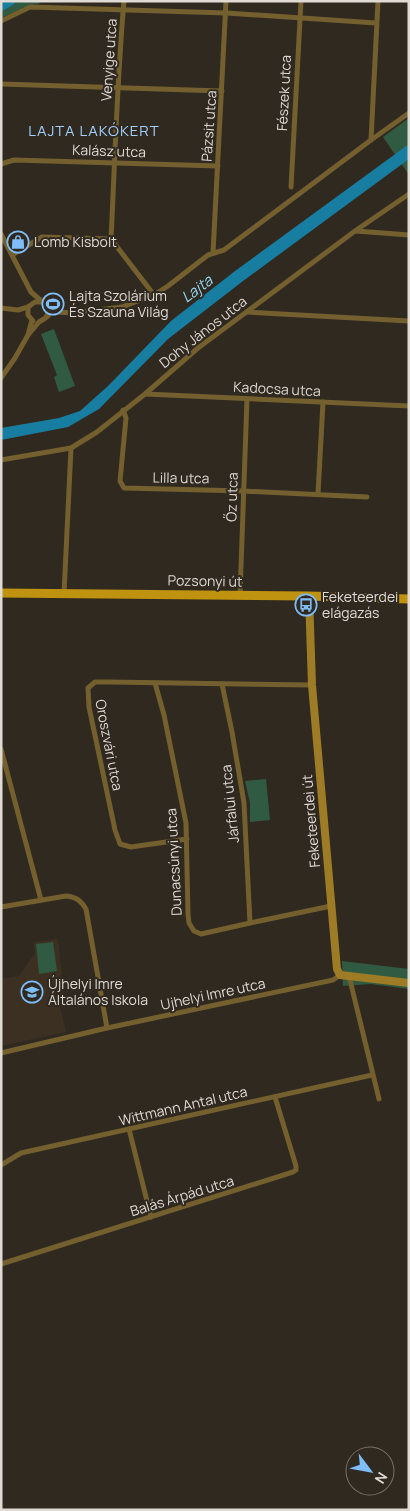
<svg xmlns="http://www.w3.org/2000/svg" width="410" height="1511" viewBox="0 0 410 1511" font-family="Manrope,sans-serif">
<rect width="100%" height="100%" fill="#302920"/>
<path fill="#3c3022" d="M58,939L65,1005L60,1007L66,1032L1,1046V979L19,976L35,953L34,942Z"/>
<g fill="#315a42">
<path d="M1,1H43L38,4L29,5L1,18Z"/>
<path d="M409,118V175L383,137Z"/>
<path d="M54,329L75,386L59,392L54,377L57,375L41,334Z"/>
<path d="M266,779L270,820L250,822V803L245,781Z"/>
<path d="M53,942L57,971L39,974L36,944Z"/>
<path d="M342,961L409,969V989L371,984L343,986Z"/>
</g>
<path fill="#187ea1" d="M409,144V159L243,281L168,339L99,409L68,427L1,440V428L59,418L80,411L108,386L171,321L235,271Z"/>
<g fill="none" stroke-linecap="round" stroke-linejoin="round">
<path stroke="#187ea1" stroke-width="10" d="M1,6L10,1"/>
<g stroke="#745f2e" stroke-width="5">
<path d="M1,21L30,7L226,13L376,23"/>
<path d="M1,84L222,91"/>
<path d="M371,140L378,1"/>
<path d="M1,164L14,160L218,166"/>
<path d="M291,187L301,1"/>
<path d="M356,231L409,235"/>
<path d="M1,234L31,292L46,305L48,309L47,316"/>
<path d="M111,239C115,160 117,80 124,1"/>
<path d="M213,253L226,1"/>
<path d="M12,255L42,237L111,239L154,295"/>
<path d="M1,308L18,310L28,307"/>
<path d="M48,309L57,312L73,313L122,307L154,295L168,286L208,255L224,250L371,140L409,113"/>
<path d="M247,312L409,321"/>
<path d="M32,320L28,335L39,322L44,319L48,316"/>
<path d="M33,321L28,315V307L35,302H41"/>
<path d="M1,378L15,358L28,335"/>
<path d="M145,394L409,406"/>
<path d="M123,410L126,418L120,481L124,488L243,491L367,497"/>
<path d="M1,460L71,448L97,432L145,394L198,348L355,231L409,194"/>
<path d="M318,494L323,402"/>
<path d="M64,594L71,448"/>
<path d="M240,595L247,399"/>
<path d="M155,683L164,715L186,823L188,914L189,923L194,931L201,934L250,923L331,906"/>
<path d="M222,684L232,732L244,803L250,923"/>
<path d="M1,749L41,900"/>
<path d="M187,839L131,847L120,844L115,830L89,707L88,688L95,682H109L312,685"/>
<path d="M1,907L66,896C77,897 81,901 86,909L107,1028"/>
<path d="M349,976L379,1099"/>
<path d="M1,1053L107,1028L333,980L340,975"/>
<path d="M129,1129L151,1217"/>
<path d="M1,1165L21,1153L372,1075"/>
<path d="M1,1264L293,1172L296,1170V1166L275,1097"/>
</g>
<path stroke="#9e7c25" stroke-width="8" d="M309,596L312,685L337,969L340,975L409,983"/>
<path stroke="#bf9210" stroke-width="9" d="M1,593L309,596L409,599"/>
</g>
<defs>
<g id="shop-ring" transform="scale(1.125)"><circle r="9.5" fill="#302920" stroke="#7fbdf9" stroke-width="1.5"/><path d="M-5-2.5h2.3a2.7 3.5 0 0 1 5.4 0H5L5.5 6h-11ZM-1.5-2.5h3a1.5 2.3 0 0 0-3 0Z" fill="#7fbdf9"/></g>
<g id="stadium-ring" transform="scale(1.125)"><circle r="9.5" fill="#302920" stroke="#7fbdf9" stroke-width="1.5"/><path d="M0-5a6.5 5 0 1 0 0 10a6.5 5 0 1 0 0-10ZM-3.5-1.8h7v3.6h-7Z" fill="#7fbdf9"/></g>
<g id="bus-ring" transform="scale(1.125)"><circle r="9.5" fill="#302920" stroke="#7fbdf9" stroke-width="1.5"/><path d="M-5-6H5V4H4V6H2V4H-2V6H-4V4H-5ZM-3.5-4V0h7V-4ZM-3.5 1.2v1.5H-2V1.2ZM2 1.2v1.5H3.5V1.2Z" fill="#7fbdf9"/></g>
<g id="school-ring" transform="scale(1.125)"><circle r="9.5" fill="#302920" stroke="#7fbdf9" stroke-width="1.5"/><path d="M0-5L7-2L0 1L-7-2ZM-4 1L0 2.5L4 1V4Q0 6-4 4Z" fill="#7fbdf9"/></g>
</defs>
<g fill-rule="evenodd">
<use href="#shop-ring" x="18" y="242"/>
<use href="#stadium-ring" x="53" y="304"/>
<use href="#bus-ring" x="306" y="605"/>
<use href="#school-ring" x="32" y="992"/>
</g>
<g text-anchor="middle" stroke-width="4" stroke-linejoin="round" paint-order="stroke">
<g font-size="14" fill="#dfdad4" stroke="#302920">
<text transform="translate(109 60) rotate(-86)" y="5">Venyige utca</text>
<text transform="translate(284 93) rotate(-87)" y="5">Fészek utca</text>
<text transform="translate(209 126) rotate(-86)" y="5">Pázsit utca</text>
<text transform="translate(109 151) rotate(2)" y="5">Kalász utca</text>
<text transform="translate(203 332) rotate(-38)" y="5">Dohy János utca</text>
<text transform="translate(277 389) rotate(3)" y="5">Kadocsa utca</text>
<text transform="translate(181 478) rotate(1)" y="5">Lilla utca</text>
<text transform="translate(232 497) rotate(-88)" y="5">Őz utca</text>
<text transform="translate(205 581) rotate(1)" y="5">Pozsonyi út</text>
<text transform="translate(109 745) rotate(79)" y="5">Oroszvári utca</text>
<text transform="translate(230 804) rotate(-96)" y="5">Járfalui utca</text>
<text transform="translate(311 821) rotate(-95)" y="5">Feketeerdei út</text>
<text transform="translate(174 862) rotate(-93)" y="5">Dunacsúnyi utca</text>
<text transform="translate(213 994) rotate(-12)" y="5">Ujhelyi Imre utca</text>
<text transform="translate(183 1106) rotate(-13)" y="5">Wittmann Antal utca</text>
<text transform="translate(182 1196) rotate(-17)" y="5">Balás Árpád utca</text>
</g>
<g font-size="14" fill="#dfdad4" stroke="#302920" text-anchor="start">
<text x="34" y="247">Lomb Kisbolt</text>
<text x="69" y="301">Lajta Szolárium<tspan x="69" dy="16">És Szauna Világ</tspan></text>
<text x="322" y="602">Feketeerdei<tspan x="322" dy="16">elágazás</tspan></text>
<text x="48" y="989">Újhelyi Imre<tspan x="48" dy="16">Általános Iskola</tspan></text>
</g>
<g font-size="15" letter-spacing="1" fill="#a2d0fd" stroke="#302920">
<text x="94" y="136">LAJTA LAKÓKERT</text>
</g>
<g font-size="15" font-style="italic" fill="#96d9f6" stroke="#302920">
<text transform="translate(197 289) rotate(-37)" y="5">Lajta</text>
</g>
</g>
<rect width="410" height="1511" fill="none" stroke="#dfdad4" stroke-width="5"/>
<g transform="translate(370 1471) rotate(122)"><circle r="24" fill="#302920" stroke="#767068"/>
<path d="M0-4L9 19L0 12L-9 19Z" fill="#7fbdf9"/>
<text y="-8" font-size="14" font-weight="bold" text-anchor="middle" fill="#dfdad4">N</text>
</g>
</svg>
